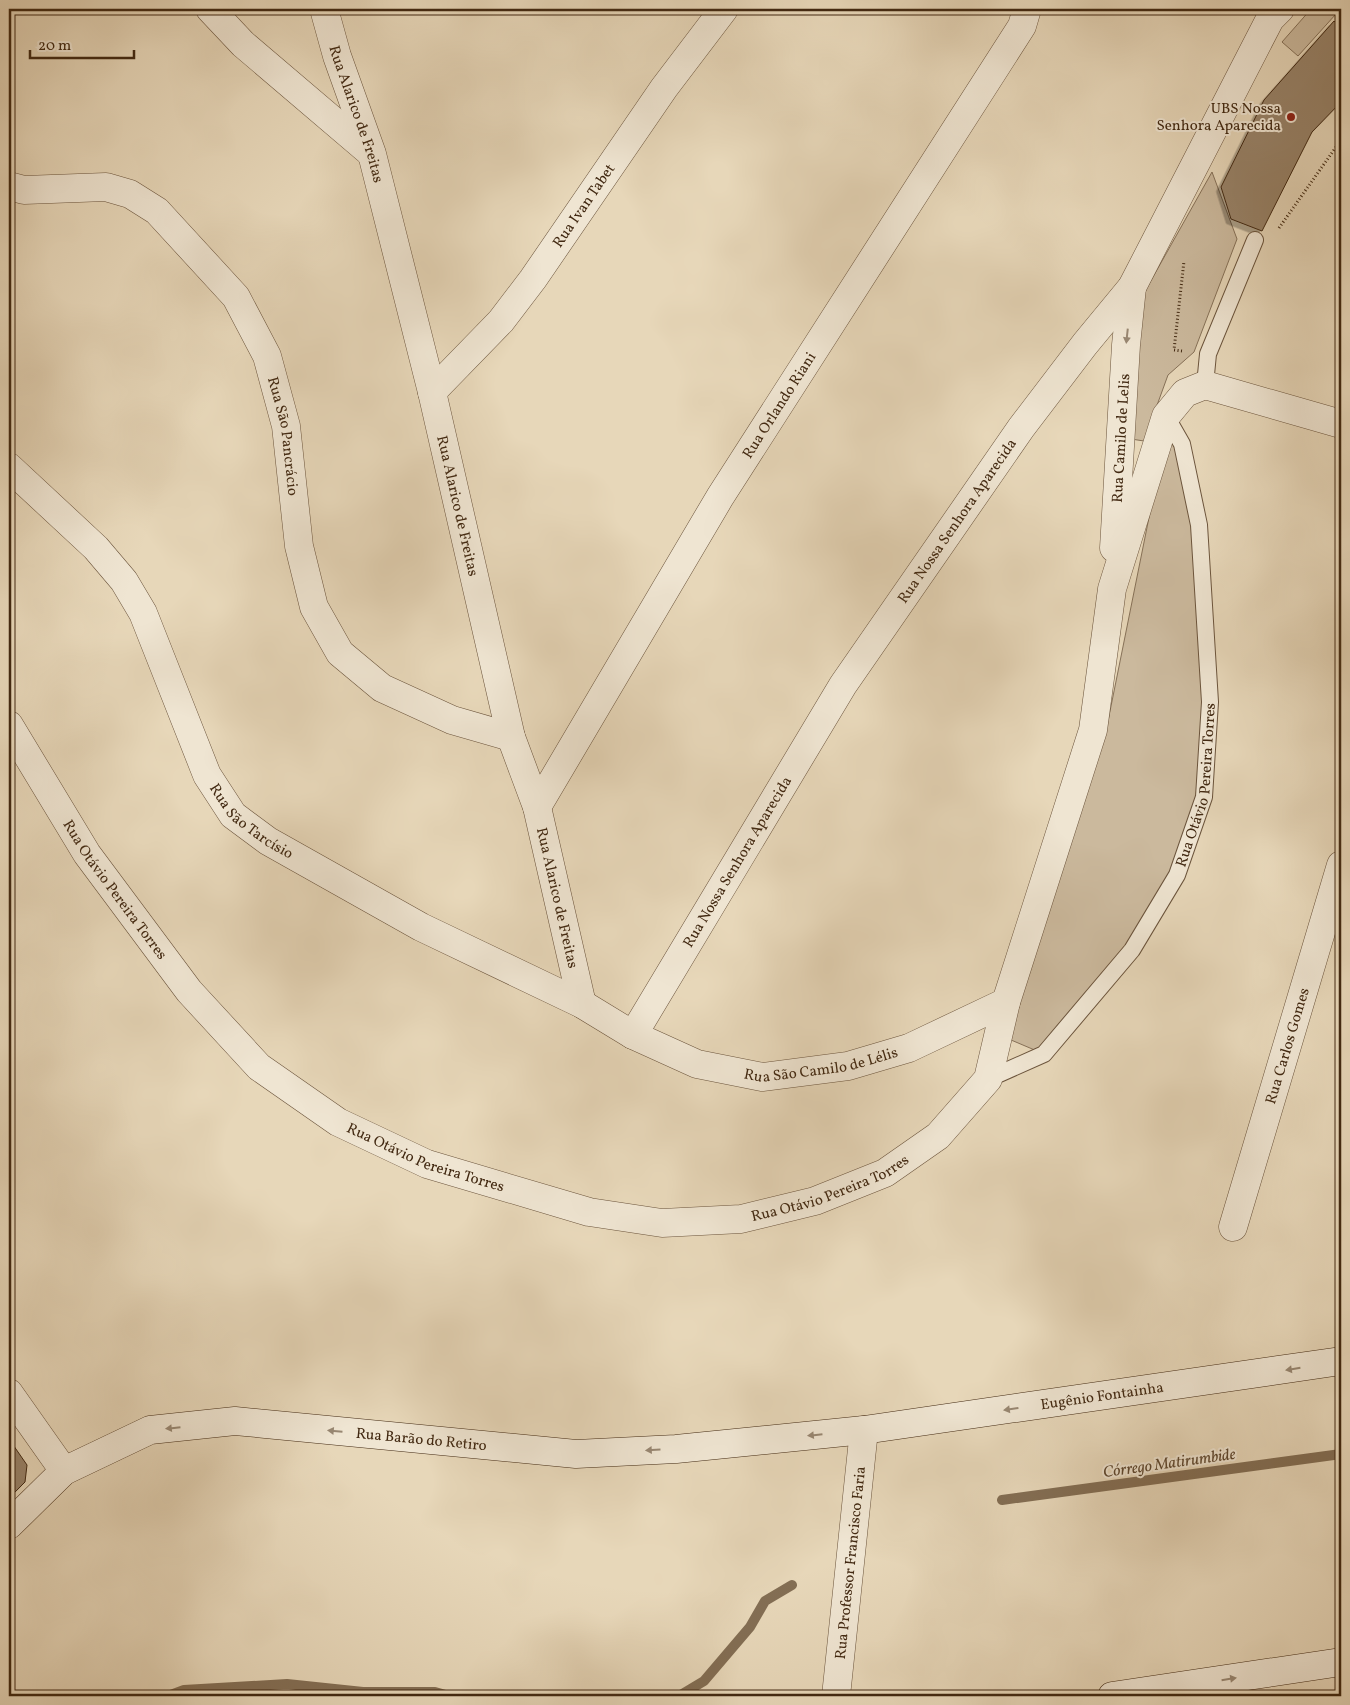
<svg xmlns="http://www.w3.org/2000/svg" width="1350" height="1705" viewBox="0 0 1350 1705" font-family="Vollkorn,serif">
<defs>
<filter id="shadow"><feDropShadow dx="-4.5" dy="4.5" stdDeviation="0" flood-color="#0004"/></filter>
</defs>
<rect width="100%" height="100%" fill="#e7d7b9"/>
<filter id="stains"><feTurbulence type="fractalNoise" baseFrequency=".004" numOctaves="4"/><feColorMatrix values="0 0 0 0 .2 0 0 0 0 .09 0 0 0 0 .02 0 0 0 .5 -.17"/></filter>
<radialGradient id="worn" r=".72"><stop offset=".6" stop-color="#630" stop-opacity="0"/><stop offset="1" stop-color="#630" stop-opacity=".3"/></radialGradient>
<g fill="#cbb99d" stroke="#867158">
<path d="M1311,9H1341V18L1336,14L1298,56L1282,42Z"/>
<path d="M1212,172L1237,239L1194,352L1168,375L1144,441L1131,439L1135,309Z"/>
<path d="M1164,443H1175L1195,526L1204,699L1196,797L1173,870L1127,947L1037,1051L1004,1037L1105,736Z"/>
</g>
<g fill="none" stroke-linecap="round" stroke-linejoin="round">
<g stroke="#836e54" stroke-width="10">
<path d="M1002,1500L1341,1454"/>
<path d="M168,1696L184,1690L287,1684L363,1692H435L449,1696"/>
<path d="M679,1696L704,1681L750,1627L765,1601L792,1585"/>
</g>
</g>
<g fill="#988369" stroke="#422912" filter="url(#shadow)">
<path d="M1334,21L1341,28V102L1312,132L1262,231L1231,219L1221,187L1264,100Z"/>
<path d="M9,1439L27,1465L25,1482L9,1498Z"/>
</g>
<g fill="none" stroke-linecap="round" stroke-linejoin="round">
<g stroke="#6b543c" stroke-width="18">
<g id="lane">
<path d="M1205,385L1208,354L1255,240"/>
<path id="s1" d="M988,1079L1044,1054L1132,950L1177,875L1204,797L1210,702L1199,525L1182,444L1166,416"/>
</g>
</g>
<g stroke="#6b543c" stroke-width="29">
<g id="street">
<path d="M210,9L243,44L371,153"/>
<path id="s2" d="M324,9L337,56L372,154L432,392L511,737L537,807L582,1004"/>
<path id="s3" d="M9,186L24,190L106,187L130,194L157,211L236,297L267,356L286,426L299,546L314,607L340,653L382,688L452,720L511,737"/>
<path id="s4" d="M432,392L501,321L533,279L664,88L724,9"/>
<path id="s5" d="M9,467L96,548L124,581L143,613L207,775L233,815L268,841L421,927L582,1004L633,1035L697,1064L762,1077L848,1066L909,1048L1006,1002"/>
<path id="s6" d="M1114,548L1126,345L1132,287"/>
<path id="s7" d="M9,725L87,854L189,991L259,1067L338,1122L427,1164L589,1212L662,1223L741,1219L815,1201L885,1173L938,1136L988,1079L1006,1002L1093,730L1112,589L1166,416L1185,393L1205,385L1341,424"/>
<path id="s8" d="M537,807L720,497L1022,26L1027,9"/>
<path id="s9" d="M633,1035L843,685L1021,428L1085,344L1132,287L1270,19L1280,9"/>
<path id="s10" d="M1233,1227L1341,865"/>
<path d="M9,1393L64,1471"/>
<path id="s11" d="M836,1696L864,1430"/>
</g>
</g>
<g stroke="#422912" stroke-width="29">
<g id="secondary">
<path id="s12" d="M9,1525L64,1471L150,1430L235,1421L576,1454L676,1449L864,1430L1341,1361"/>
<path d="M1112,1696L1341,1662"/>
</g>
</g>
<g stroke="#422912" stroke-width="3" stroke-dasharray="1 2.5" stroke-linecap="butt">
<path d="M1279,228L1341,140"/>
<path d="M1182,351L1174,350L1184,261"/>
</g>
<use href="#lane" stroke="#efe5d2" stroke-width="16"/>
<use href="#street" stroke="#efe5d2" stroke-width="28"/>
<use href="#secondary" stroke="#efe5d2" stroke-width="28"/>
</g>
<defs><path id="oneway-solid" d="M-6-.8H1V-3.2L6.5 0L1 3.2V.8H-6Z" transform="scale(1.25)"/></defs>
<g fill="#988772">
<use href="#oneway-solid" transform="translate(1127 336) rotate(96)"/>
<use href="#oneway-solid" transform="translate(1293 1369) rotate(171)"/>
<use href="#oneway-solid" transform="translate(1011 1409) rotate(172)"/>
<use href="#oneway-solid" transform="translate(173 1428) rotate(174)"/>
<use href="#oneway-solid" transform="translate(335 1431) rotate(-175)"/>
<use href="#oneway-solid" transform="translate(815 1435) rotate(174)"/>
<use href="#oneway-solid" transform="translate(653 1450) rotate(177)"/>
<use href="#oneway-solid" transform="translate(1229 1679) rotate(-9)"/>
</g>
<circle fill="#8f2418" stroke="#efe5d2" stroke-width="2" cx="1291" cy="117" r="5"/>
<g text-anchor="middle" stroke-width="4" stroke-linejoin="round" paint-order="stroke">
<g font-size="15" fill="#422912" stroke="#efe5d2" text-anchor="end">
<text x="1281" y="113">UBS Nossa<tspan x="1281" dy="17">Senhora Aparecida</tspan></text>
</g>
<g font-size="15" fill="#422912" stroke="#efe5d2">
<text dy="5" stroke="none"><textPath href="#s2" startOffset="110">Rua Alarico de Freitas</textPath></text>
<text dy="5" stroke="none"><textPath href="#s4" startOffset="241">Rua Ivan Tabet</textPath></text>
<text dy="5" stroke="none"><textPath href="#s8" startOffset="469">Rua Orlando Riani</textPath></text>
<text dy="5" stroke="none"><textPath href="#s3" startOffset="420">Rua São Pancrácio</textPath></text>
<text dy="5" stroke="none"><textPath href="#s6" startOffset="110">Rua Camilo de Lelis</textPath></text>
<text dy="5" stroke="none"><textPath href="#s2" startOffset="515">Rua Alarico de Freitas</textPath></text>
<text dy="5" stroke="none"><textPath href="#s9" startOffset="608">Rua Nossa Senhora Aparecida</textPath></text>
<text dy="5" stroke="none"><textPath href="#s1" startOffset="378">Rua Otávio Pereira Torres</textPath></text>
<text dy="5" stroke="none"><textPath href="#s5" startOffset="439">Rua São Tarcísio</textPath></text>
<text dy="5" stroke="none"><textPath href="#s9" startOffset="202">Rua Nossa Senhora Aparecida</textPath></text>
<text dy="5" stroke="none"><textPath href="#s7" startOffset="196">Rua Otávio Pereira Torres</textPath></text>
<text dy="5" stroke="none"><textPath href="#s2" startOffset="920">Rua Alarico de Freitas</textPath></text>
<text dy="5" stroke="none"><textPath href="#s10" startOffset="189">Rua Carlos Gomes</textPath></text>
<text dy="5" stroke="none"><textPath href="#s5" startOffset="1075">Rua São Camilo de Lélis</textPath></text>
<text dy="5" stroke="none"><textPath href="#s7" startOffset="616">Rua Otávio Pereira Torres</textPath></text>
<text dy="5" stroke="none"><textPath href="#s7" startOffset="1036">Rua Otávio Pereira Torres</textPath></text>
<text dy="5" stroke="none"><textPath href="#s12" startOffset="1130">Eugênio Fontainha</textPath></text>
<text dy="5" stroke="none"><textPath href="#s12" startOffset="445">Rua Barão do Retiro</textPath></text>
<text dy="5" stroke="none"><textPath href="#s11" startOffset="134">Rua Professor Francisco Faria</textPath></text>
</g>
<g font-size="16" font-style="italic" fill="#5d462e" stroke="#efe5d2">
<text transform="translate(1169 1462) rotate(-8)" y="6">Córrego Matirumbide</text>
</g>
</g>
<rect width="1350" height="1705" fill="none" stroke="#e7d7b9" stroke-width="30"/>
<rect x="10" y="10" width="1330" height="1685" fill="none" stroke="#422912" stroke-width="2.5"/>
<rect x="15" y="15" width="1320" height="1675" fill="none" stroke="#422912"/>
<path d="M30 50v8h104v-8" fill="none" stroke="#422912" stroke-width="2.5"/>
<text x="38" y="50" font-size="15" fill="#422912" stroke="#efe5d2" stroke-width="4" paint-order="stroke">20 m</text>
<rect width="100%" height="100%" filter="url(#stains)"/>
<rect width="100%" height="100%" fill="url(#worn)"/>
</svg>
